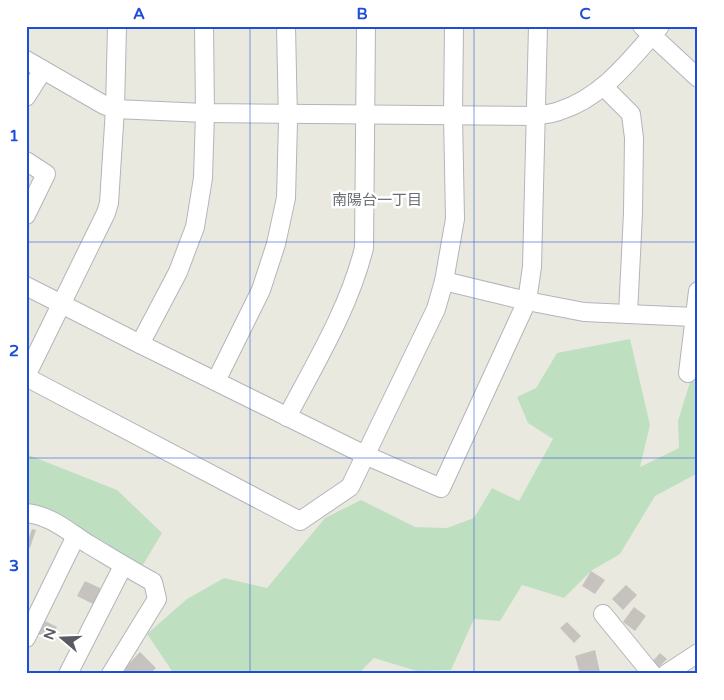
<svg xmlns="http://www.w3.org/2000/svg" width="724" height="700" viewBox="0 0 724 700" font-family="'Varela Round','Noto Sans JP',sans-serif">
<rect width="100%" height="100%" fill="#eae9e0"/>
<g fill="#bee0c1">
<path d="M630,339L650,425L640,467L679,448L678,421L690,382L698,381V473L655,496L620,554L591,571L564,598L522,585L500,621L474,619L451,670L417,671L374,658L358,674H174L147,634L187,599L224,578L267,588L325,518L361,500L415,527L447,528L474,518L492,488L519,501L553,439L528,423L517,397L536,388L557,353Z"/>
<path d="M26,454L117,490L162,533L141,568L26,505Z"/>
</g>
<g fill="#c6c3be">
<path d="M32,529L36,530L30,548L26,546Z"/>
<path d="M591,571L605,580L595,594L582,586Z"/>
<path d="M85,581L104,590L97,606L77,596Z"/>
<path d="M626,585L637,595L623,610L612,599Z"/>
<path d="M634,607L646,616L635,631L623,622Z"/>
<path d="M45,621L57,627L50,641L38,634Z"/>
<path d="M567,622L581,636L574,643L560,628Z"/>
<path d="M595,650L600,672L593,674H580L575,656Z"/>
<path d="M140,652L156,668L150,674H121L120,673Z"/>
<path d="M660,653L667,659L656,670L650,664Z"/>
</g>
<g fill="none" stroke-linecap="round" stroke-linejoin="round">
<g stroke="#b3b5ba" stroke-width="20">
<g id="minor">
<path d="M642,26L698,78"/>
<path d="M26,60L104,105L115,109L205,113L536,116C543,114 552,114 559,111C603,97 630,60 660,26"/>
<path d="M604,87L631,114L634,138L633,213L628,314"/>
<path d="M26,97L43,70"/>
<path d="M26,161L46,174L26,215"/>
<path d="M444,281L527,301L584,312L694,317"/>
<path d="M26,286L140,344L365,455L441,488L527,301L532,267L538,26"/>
<path d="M140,344L178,272L195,227L203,178L205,113L204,26"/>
<path d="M688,373L698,291"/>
<path d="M26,376L106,213L109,203L115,109L117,26"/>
<path d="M26,377L300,521L350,487L436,309L444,281L455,219L453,115L454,26"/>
<path d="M216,381L261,290L276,244L286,198L288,121L286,26"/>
<path d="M287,417C316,362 349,308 364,248L366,26"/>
<path d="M26,513C50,515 69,532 88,544C110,557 131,570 153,582L157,599L111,674"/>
<path d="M603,614L652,674"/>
<path d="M26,638L76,536"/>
<path d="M68,674L123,566"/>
<path d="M666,674L698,653"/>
</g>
</g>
<use href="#minor" stroke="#fff" stroke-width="18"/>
</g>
<path fill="none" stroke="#1d4ed8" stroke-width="1" stroke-opacity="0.55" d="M250,26V674M474,26V674M26,242H698M26,458H698"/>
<g text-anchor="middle" stroke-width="5" stroke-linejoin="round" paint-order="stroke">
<g font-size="15" fill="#6a6d71" stroke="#fff">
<text x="377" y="205">南陽台一丁目</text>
</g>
</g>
<rect width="724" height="700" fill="none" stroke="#ffffff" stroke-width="55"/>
<g transform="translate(62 638) rotate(289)" stroke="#ffffff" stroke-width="4" paint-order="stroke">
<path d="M0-4L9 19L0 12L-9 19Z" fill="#595b60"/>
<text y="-8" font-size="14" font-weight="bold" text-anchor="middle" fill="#595b60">N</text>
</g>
<rect x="28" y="28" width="668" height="644" fill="none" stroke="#1d4ed8" stroke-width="2"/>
<g font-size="16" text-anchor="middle" font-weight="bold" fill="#1d4ed8">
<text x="139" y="19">A</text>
<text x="362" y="19">B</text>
<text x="585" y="19">C</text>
<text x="14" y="141">1</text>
<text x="14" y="356">2</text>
<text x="14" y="571">3</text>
</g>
</svg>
